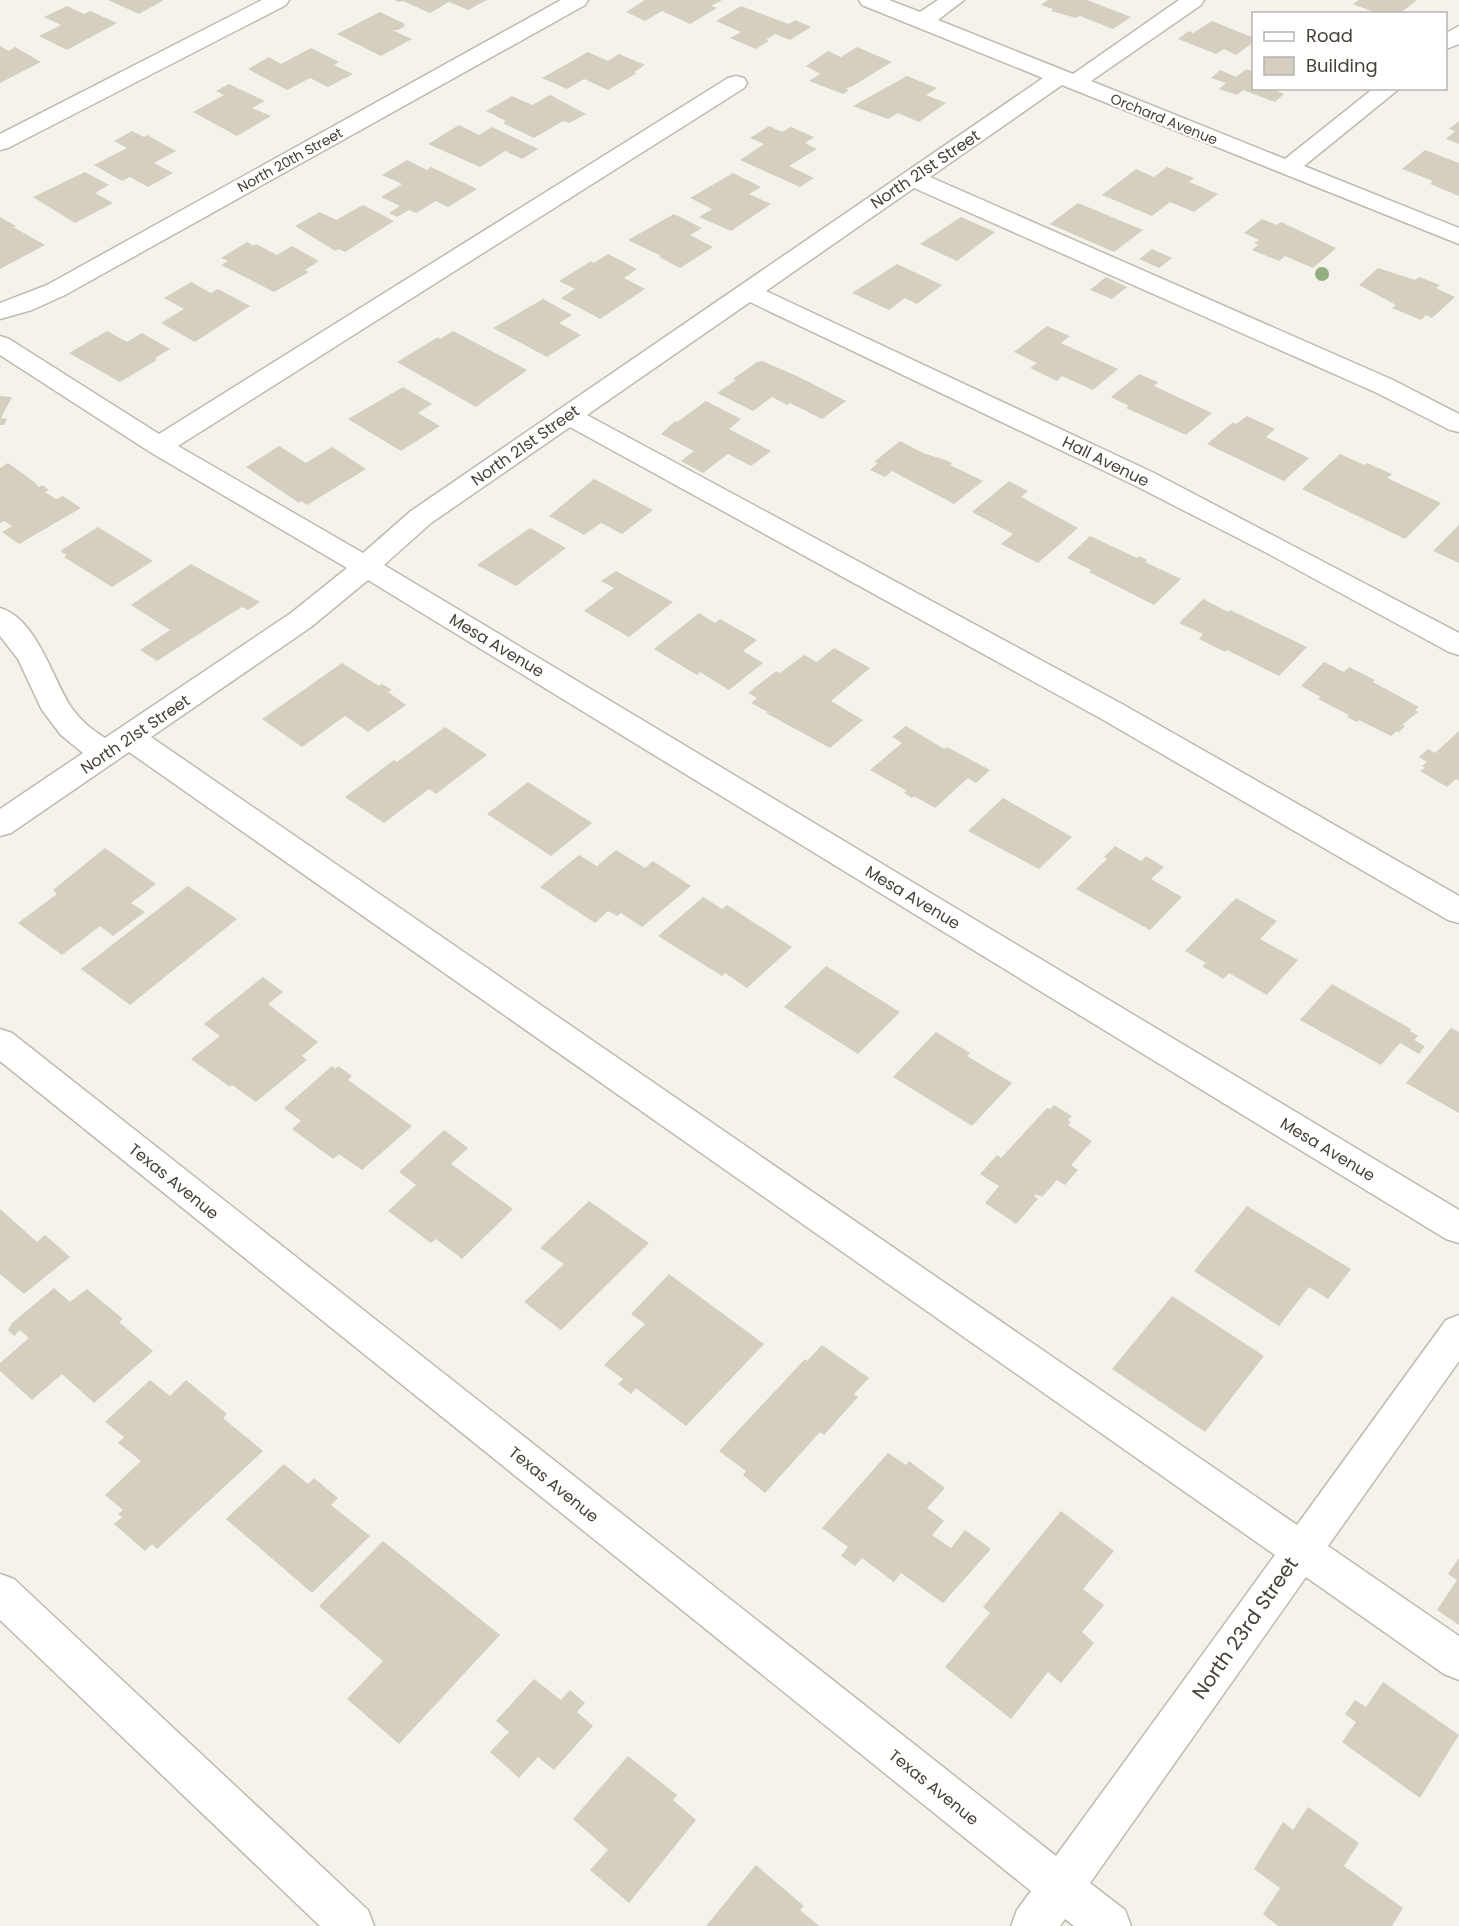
<svg xmlns="http://www.w3.org/2000/svg" width="1459" height="1926" viewBox="0 0 1459 1926" font-family="Poppins,sans-serif">
<rect width="100%" height="100%" fill="#f4f2ea"/>
<g fill="#d5cfc0">
<path d="M108,0H164L139,14Z"/>
<path d="M394,0H487L468,10L449,2L430,13L403,1L399,2Z"/>
<path d="M645,0H722L711,6L717,8L690,24L662,11L645,21L626,12Z"/>
<path d="M1048,0H1087L1131,17L1113,29L1080,16L1076,18L1051,11L1053,9L1041,5Z"/>
<path d="M1359,0H1417L1399,14H1379L1353,4Z"/>
<path d="M67,6L84,14L90,11L117,23L67,50L39,36L61,25L44,17Z"/>
<path d="M741,6L789,24L795,20L811,27L790,40L775,34L766,40L769,41L756,49L730,38L741,32L716,21Z"/>
<path d="M380,12L405,24L403,25L406,26L398,30H392L412,39L381,56L337,34Z"/>
<path d="M1212,21L1254,38V42L1236,55L1224,49L1216,54L1178,39L1189,31L1193,33Z"/>
<path d="M0,46L9,51L15,47L41,62L0,83Z"/>
<path d="M857,47L892,62L851,87L845,88L849,90L843,94L809,81L820,74L806,66L828,51L841,57Z"/>
<path d="M311,48L339,62L334,65L353,74L328,87L310,78L287,90L248,69L269,57L281,64Z"/>
<path d="M588,52L608,61L619,54L645,65L634,72L637,73L608,90L584,79L567,89L542,78Z"/>
<path d="M1246,69L1254,72V88H1269L1284,94L1275,102L1243,90L1237,95L1219,89L1226,83L1211,78L1220,70L1236,77Z"/>
<path d="M907,76L937,88L926,95L946,103L919,122L898,113L888,119L853,106Z"/>
<path d="M229,84L265,101L252,108L271,116L237,136L193,112L224,95L216,91Z"/>
<path d="M550,95L586,114L569,123L563,121L534,138L503,123L506,121L486,111L512,96L532,105Z"/>
<path d="M1459,121V144L1446,139L1455,131L1449,129Z"/>
<path d="M459,125L479,135L492,127L538,149L522,159L505,151L480,167L428,144Z"/>
<path d="M769,126L782,132L791,127L814,137L805,143L817,149L789,166L814,178L800,187L740,160L764,144L750,138Z"/>
<path d="M132,131L144,137L147,135L176,151L154,163L173,173L148,187L130,177L122,181L94,165L127,148L114,141Z"/>
<path d="M1425,150L1459,163V196L1430,184L1433,181L1402,169Z"/>
<path d="M407,160L427,170L431,167L477,189L448,207L436,201L416,213L409,210L397,217L389,213L400,206L381,197L402,184L382,175Z"/>
<path d="M1167,167L1194,178L1189,182L1218,194L1194,212L1170,202L1152,216L1102,195L1136,169L1154,177Z"/>
<path d="M85,172L109,185L95,193L113,203L75,223L33,197Z"/>
<path d="M733,173L761,187L749,194L771,204L731,231L699,217L712,209L690,198Z"/>
<path d="M1078,203L1143,230L1114,252L1050,224Z"/>
<path d="M363,205L394,221L345,252L339,249L335,251L295,226L320,212L336,220Z"/>
<path d="M674,214L702,228L690,235L713,247L680,268L659,257L661,256L628,240Z"/>
<path d="M0,217L16,226L13,227L45,245L0,269Z"/>
<path d="M961,217L995,232L957,261L920,244Z"/>
<path d="M1262,219L1277,225L1281,222L1336,248L1313,268L1285,256L1279,261L1252,250L1258,245L1254,243L1259,240L1244,233Z"/>
<path d="M247,242L253,246L256,244L277,255L292,246L319,261L305,270L309,272L274,292L221,265L228,261L221,258Z"/>
<path d="M1152,249L1172,258L1159,268L1139,259Z"/>
<path d="M608,254L637,269L624,278L645,289L600,319L561,298L575,289L559,281L591,261L594,263Z"/>
<path d="M897,264L942,285L917,304L905,298L889,310L852,293Z"/>
<path d="M1378,268L1415,280L1419,277L1440,285L1436,288L1455,297L1432,318L1426,315L1421,320L1392,308L1396,305L1359,285Z"/>
<path d="M1106,277L1127,287L1112,299L1090,290Z"/>
<path d="M191,282L211,293L218,289L250,306L195,342L161,323L184,309L164,298Z"/>
<path d="M543,299L572,315L559,323L581,335L547,357L493,328Z"/>
<path d="M1047,326L1070,336L1061,343L1118,369L1093,390L1062,376L1057,381L1030,368L1037,363L1014,352Z"/>
<path d="M107,331L127,342L142,333L170,349L155,358L157,360L120,382L69,353Z"/>
<path d="M453,331L501,356L527,370L476,407L397,362L438,337L440,339Z"/>
<path d="M762,361L799,377L846,401L822,419L790,403L787,405L772,397L753,411L717,393L736,380L733,379L757,362Z"/>
<path d="M1139,374L1158,382L1154,386L1212,413L1186,435L1126,408L1129,406L1111,397Z"/>
<path d="M403,387L432,404L418,413L440,426L401,451L348,419Z"/>
<path d="M0,396L12,397L1,418L7,419L4,425H0Z"/>
<path d="M706,401L741,419L729,429L771,451L751,466L728,454L703,473L681,461L694,451L661,434L675,421L677,422Z"/>
<path d="M1247,416L1275,429L1266,437L1309,458L1284,481L1207,444L1233,422L1236,424Z"/>
<path d="M900,441L923,453L945,460L952,463L950,465L983,481L954,504L892,471L885,477L870,470L878,463L874,462Z"/>
<path d="M279,446L306,463L332,447L366,469L307,505L301,501L299,503L246,467Z"/>
<path d="M1340,454L1364,465L1367,463L1392,474L1387,478L1441,503L1405,539L1302,489Z"/>
<path d="M8,463L37,484L36,485L39,487L42,485L49,490L45,492L56,499L63,496L81,508L19,544L2,532L12,526L4,521L0,523V468Z"/>
<path d="M594,479L653,510L622,534L601,523L584,535L549,516Z"/>
<path d="M1009,481L1028,491L1021,497L1078,528L1038,563L1001,544L1013,534L972,512Z"/>
<path d="M1459,525V563L1433,551Z"/>
<path d="M98,527L153,561L112,587L64,557L67,555L60,551Z"/>
<path d="M530,528L566,548L516,586L477,565Z"/>
<path d="M1090,536L1137,558L1139,556L1147,560L1145,562L1181,579L1154,605L1089,572L1091,570L1067,558Z"/>
<path d="M191,564L260,602L248,610L242,607L227,616L157,661L140,650L170,630L131,605Z"/>
<path d="M616,571L673,602L629,637L584,611L614,588L601,581Z"/>
<path d="M1203,599L1228,612L1230,610L1307,647L1279,676L1227,650L1225,652L1199,639L1203,634L1179,623Z"/>
<path d="M699,613L715,623L720,619L757,640L743,651L763,663L729,690L700,672L697,675L654,649Z"/>
<path d="M834,648L870,668L831,701L863,720L830,748L766,713L768,712L751,703L757,698L748,693L776,671L780,673L804,655L817,662Z"/>
<path d="M1324,662L1344,672L1349,667L1375,680L1373,682L1419,707L1415,710L1418,712L1402,725L1405,726L1399,732L1397,731L1391,736L1359,720L1357,722L1347,717L1349,715L1318,699L1321,697L1301,686Z"/>
<path d="M342,663L379,686L382,684L392,690L388,692L406,705L368,732L345,716L302,747L262,719Z"/>
<path d="M906,726L944,749L947,747L990,770L976,783L968,778L935,808L914,796L912,798L904,793L907,791L870,770L902,743L892,737Z"/>
<path d="M445,727L487,755L436,794L429,789L384,823L345,797L394,760L397,762Z"/>
<path d="M1459,731V781L1456,779L1447,787L1420,771L1425,768L1422,766L1427,762L1419,757L1428,749L1435,753Z"/>
<path d="M528,782L592,823L551,856L487,814Z"/>
<path d="M1003,798L1072,837L1039,869L968,831Z"/>
<path d="M1115,846L1141,861L1146,856L1164,867L1151,879L1182,897L1150,930L1076,889L1107,859L1104,857Z"/>
<path d="M105,848L156,884L131,903L145,912L113,936L100,926L62,955L18,923L57,894L53,890Z"/>
<path d="M616,850L645,868L653,861L691,886L642,927L621,913L617,916L608,911L595,923L540,887L579,855L597,866Z"/>
<path d="M188,886L237,919L130,1005L81,969Z"/>
<path d="M703,897L722,909L727,905L792,947L747,988L725,973L722,976L658,936Z"/>
<path d="M1236,898L1277,921L1260,939L1298,960L1267,995L1229,973L1223,979L1202,966L1206,963L1185,951Z"/>
<path d="M826,966L900,1012L858,1054L784,1007Z"/>
<path d="M263,977L283,992L268,1004L318,1042L302,1056L307,1060L256,1102L232,1085L230,1087L191,1059L220,1036L204,1024Z"/>
<path d="M1332,984L1411,1029L1410,1031L1418,1036L1414,1040L1425,1046L1419,1054L1400,1043L1381,1065L1300,1020Z"/>
<path d="M1451,1028L1459,1032V1113L1406,1083Z"/>
<path d="M936,1032L970,1053L967,1056L1012,1083L972,1126L893,1077Z"/>
<path d="M332,1066L335,1069L338,1066L352,1076L348,1080L412,1126L362,1170L339,1154L333,1159L292,1129L301,1121L284,1108Z"/>
<path d="M1054,1105L1072,1116L1068,1120L1071,1122L1068,1125L1092,1141L1071,1165L1078,1170L1065,1185L1057,1180L1042,1197L1036,1194L1034,1196L1038,1199L1016,1224L985,1203L999,1186L980,1174L997,1155L1001,1158L1047,1108L1050,1109Z"/>
<path d="M444,1130L468,1148L451,1164L513,1209L462,1259L436,1239L431,1243L388,1211L416,1185L399,1172Z"/>
<path d="M589,1201L649,1243L561,1330L524,1302L564,1264L540,1248Z"/>
<path d="M1247,1206L1351,1269L1328,1299L1309,1287L1279,1326L1194,1271Z"/>
<path d="M0,1209L37,1242L45,1235L70,1257L24,1294L0,1274Z"/>
<path d="M669,1274L764,1344L686,1426L636,1388L631,1394L618,1384L623,1379L604,1365L645,1324L631,1314Z"/>
<path d="M54,1288L70,1302L87,1289L123,1319L119,1322L153,1351L94,1403L62,1374L32,1400L0,1371V1363L29,1338L20,1330L14,1336L8,1330L12,1323Z"/>
<path d="M1172,1296L1264,1356L1205,1432L1112,1369Z"/>
<path d="M822,1345L869,1378L854,1394L858,1397L824,1435L820,1432L765,1493L743,1475L746,1471L719,1451L805,1359L807,1361Z"/>
<path d="M150,1380L170,1396L186,1380L227,1414L223,1418L263,1451L157,1549L152,1544L145,1551L114,1524L122,1517L118,1514L123,1510L105,1495L141,1461L118,1443L124,1437L105,1422Z"/>
<path d="M888,1453L906,1465L909,1461L945,1488L927,1508L944,1521L932,1535L951,1548L965,1530L991,1549L943,1603L901,1573L894,1582L862,1558L855,1566L841,1556L848,1547L822,1528Z"/>
<path d="M284,1464L308,1484L314,1478L338,1498L331,1505L370,1536L312,1593L226,1519Z"/>
<path d="M1061,1511L1114,1551L1083,1589L1104,1605L1082,1632L1094,1643L1061,1683L1048,1672L1011,1719L945,1667L990,1613L983,1607Z"/>
<path d="M383,1541L500,1635L399,1744L347,1699L383,1661L319,1606Z"/>
<path d="M1459,1558V1625L1437,1610L1457,1580L1448,1574Z"/>
<path d="M534,1679L561,1700L570,1690L585,1703L577,1712L593,1726L554,1770L538,1757L519,1778L490,1752L509,1732L496,1721Z"/>
<path d="M1383,1682L1459,1735L1420,1798L1342,1742L1356,1722L1345,1714L1355,1700L1366,1707Z"/>
<path d="M628,1756L677,1795L673,1800L696,1820L629,1903L590,1870L608,1850L573,1819Z"/>
<path d="M1308,1807L1359,1843L1344,1866L1403,1908L1392,1926H1278L1263,1914L1280,1888L1254,1869L1283,1822L1293,1830Z"/>
<path d="M756,1865L804,1906L800,1910L819,1926H706Z"/>
</g>
<g fill="none" stroke-linecap="round" stroke-linejoin="round">
<g stroke="#bfbaad" stroke-width="3">
<g id="minor">
<path d="M262,0H289L286,5L8,148L0,150V134Z"/>
<path d="M561,0H588L585,5L65,295L32,310L0,319V303L47,285Z"/>
<path d="M859,0H889L920,12L938,0H964L938,20L1073,74L1179,0H1204L1201,5L1091,81L1285,159L1374,88H1400L1304,166L1459,228V244L1062,85L930,177L1393,380L1459,414V432L1450,430L1375,392L914,188L766,291L1154,473L1459,633V655L1449,652L1267,553L1134,485L750,302L587,415L1122,704L1459,896V923L1448,920L1100,718L570,427L431,523L384,565L1459,1210V1243L1446,1239L368,580L311,627L151,737L1297,1525L1446,1320L1459,1315V1361L1328,1546L1459,1636V1680L1444,1674L1306,1577L1090,1883L1125,1910L1131,1926H1074L1065,1919L1060,1926H1011L1017,1910L1031,1891L0,1061V1029L12,1033L1056,1856L1275,1555L129,752L11,833L0,836V809L83,753L61,735L42,710L18,659L0,636V608C37,619 52,678 71,707C80,720 92,730 105,738L291,613L347,568L150,452L0,355V336L9,339L159,434L728,78L736,76L744,78L747,83L744,88L178,446L363,553L411,511L1043,78L862,5Z"/>
<path d="M1459,26V44L1446,49V33Z"/>
<path d="M0,1574L14,1579L368,1910L374,1926H320L0,1620Z"/>
</g>
</g>
<use href="#minor" fill="#fff" fill-rule="evenodd"/>
</g>
<circle fill="#93af82" cx="1322" cy="274" r="7"/>
<g text-anchor="middle" stroke-width="4.5" stroke-linejoin="round" paint-order="stroke">
<g font-size="14" fill="#484338" stroke="#fff">
<text transform="translate(1164 119) rotate(22)" y="5">Orchard Avenue</text>
<text transform="translate(290 160) rotate(-29)" y="5">North 20th Street</text>
</g>
<g font-size="16" fill="#484338" stroke="#fff">
<text transform="translate(925 169) rotate(-34)" y="6">North 21st Street</text>
<text transform="translate(525 445) rotate(-35)" y="6">North 21st Street</text>
<text transform="translate(1106 461) rotate(26)" y="6">Hall Avenue</text>
<text transform="translate(497 645) rotate(31)" y="6">Mesa Avenue</text>
<text transform="translate(135 734) rotate(-34)" y="6">North 21st Street</text>
<text transform="translate(913 897) rotate(31)" y="6">Mesa Avenue</text>
<text transform="translate(1328 1149) rotate(31)" y="6">Mesa Avenue</text>
<text transform="translate(174 1181) rotate(39)" y="6">Texas Avenue</text>
<text transform="translate(554 1484) rotate(39)" y="6">Texas Avenue</text>
<text transform="translate(934 1787) rotate(39)" y="6">Texas Avenue</text>
</g>
<g font-size="20" fill="#484338" stroke="#fff">
<text transform="translate(1245 1628) rotate(-55)" y="7">North 23rd Street</text>
</g>
</g>
<rect x="1252" y="12" width="195" height="78" fill="#ffffff" stroke="#b6b4af" stroke-width="1.5"/>
<rect x="1264" y="32" width="30" height="9" fill="#ffffff" stroke="#b6b4af" stroke-width="1.5"/>
<text x="1306" y="42" font-size="18" fill="#484338">Road</text>
<rect x="1264" y="57" width="30" height="18" fill="#d5cfc0" stroke="#b6b4af" stroke-width="1.5"/>
<text x="1306" y="72" font-size="18" fill="#484338">Building</text>
</svg>
